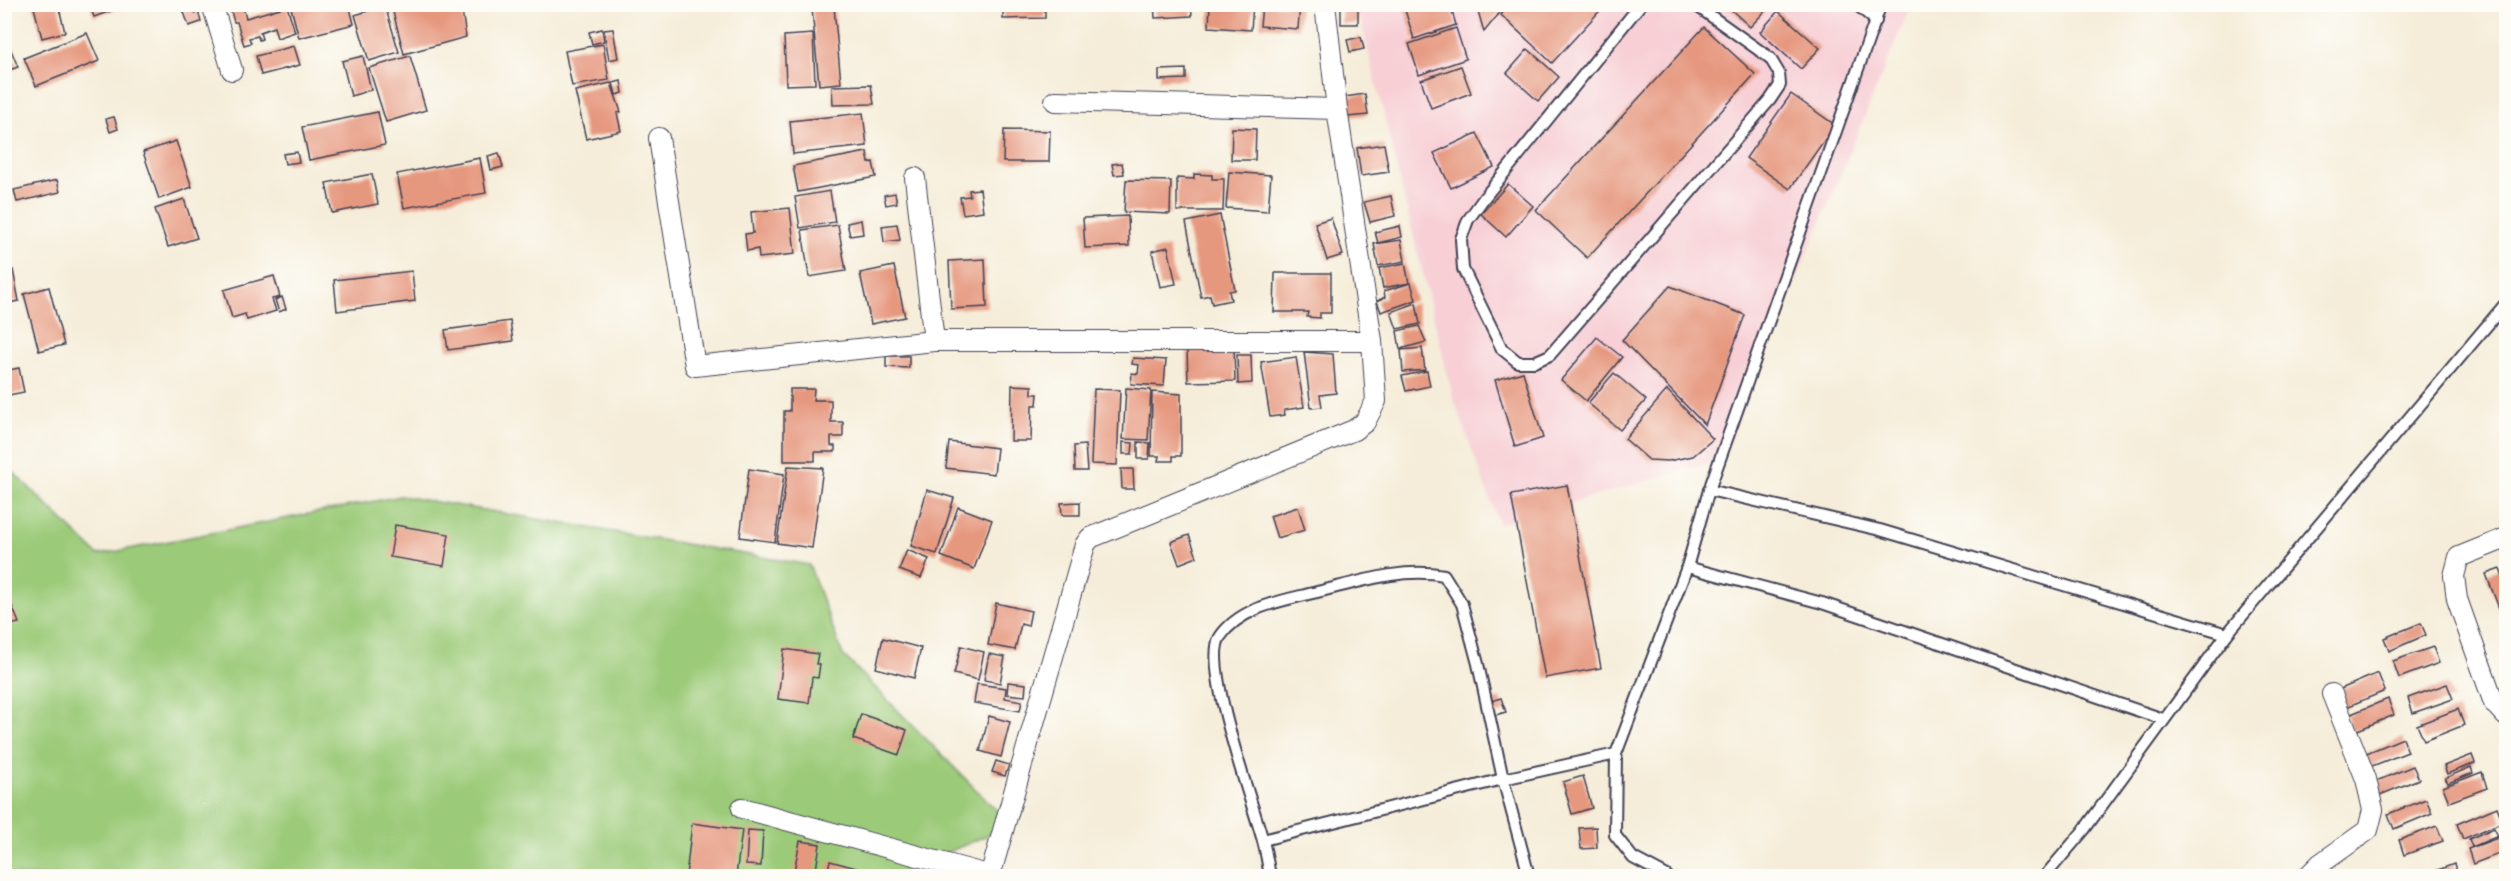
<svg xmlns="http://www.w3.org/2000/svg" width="2511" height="881" viewBox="0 0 2511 881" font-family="Dekko,sans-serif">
<rect width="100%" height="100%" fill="#fdfcf7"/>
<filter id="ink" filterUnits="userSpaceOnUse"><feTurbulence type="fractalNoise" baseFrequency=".0167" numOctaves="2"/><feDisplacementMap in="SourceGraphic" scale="12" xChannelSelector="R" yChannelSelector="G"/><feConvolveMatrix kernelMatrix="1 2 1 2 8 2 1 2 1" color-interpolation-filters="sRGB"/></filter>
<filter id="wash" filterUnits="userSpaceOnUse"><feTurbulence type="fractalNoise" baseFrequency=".008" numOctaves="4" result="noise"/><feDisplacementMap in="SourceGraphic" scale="24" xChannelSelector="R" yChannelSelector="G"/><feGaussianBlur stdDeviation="1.35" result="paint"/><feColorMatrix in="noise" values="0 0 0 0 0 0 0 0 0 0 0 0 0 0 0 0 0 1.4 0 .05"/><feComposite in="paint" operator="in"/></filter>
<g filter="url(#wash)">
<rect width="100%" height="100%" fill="#f5edd9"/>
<path fill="#f7cfd5" d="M1357,5H1911L1722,459L1499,524L1453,397Z"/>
<path fill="#9bca78" stroke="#5e765a" stroke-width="1.5" d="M4,463L98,555L401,496L809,565L843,655L1011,825L893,876H5Z"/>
<g id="blocks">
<g fill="#e6987f">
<path d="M33,4H58L65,32L42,38Z"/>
<path d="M89,4H127V5L94,17Z"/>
<path d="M181,4H195L196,8L193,9L195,13L198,11L201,22L189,26Z"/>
<path d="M229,4H242L246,18L287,6L295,32L277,38L274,27L260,32L262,39L259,40L258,36L249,38L251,43L244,45L237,22H234Z"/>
<path d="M290,4H349L354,24L299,38Z"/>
<path d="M391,4H461L466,37L404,54Z"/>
<path d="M1003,4H1045V18L1003,19Z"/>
<path d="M1154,4H1191L1192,16L1155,18Z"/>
<path d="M1210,4H1253L1251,30L1209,27Z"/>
<rect x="1341" y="4" width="17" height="20"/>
<path d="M1411,4H1450L1456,25L1414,39L1404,7Z"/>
<path d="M1476,4H1507L1484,32Z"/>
<path d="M1510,4H1606L1552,63L1501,15Z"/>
<path d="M1262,5H1300L1298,29L1260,26Z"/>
<path d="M1726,5H1771L1750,27Z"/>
<path d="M385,6L399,52L369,61L355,15Z"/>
<path d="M834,7L841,83L819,85L812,9Z"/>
<path d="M1778,11L1820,48L1801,69L1760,32Z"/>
<path d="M1704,27L1755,74L1587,258L1536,210Z"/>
<path d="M1456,28L1466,59L1419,75L1409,44Z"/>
<path d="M602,29L604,41L592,44L589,32Z"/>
<path d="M613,29L618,58L609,60L604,30Z"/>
<path d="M87,33L99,61L36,86L24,58Z"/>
<path d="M813,34L815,84L786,85L784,36Z"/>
<path d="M1361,37L1364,49L1350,52L1347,40Z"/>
<path d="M603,44L609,80L572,86L565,51Z"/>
<path d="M294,46L300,65L261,75L256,56Z"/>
<path d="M1528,49L1559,77L1538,101L1507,73Z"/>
<path d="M11,50L18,67L4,72V52Z"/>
<path d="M363,56L371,90L351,96L342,61Z"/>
<path d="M410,56L426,110L386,122L369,68Z"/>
<path d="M1461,66L1471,93L1431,108L1421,80Z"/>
<path d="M1186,69V79L1159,80V70Z"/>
<path d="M621,81L623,93L616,95L613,83Z"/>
<path d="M611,83L621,112L617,113L621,131L586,139L575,91Z"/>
<path d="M871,85L874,104L833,105L832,86Z"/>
<path d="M1365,94L1368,115L1347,117L1345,97Z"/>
<path d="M1791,94L1835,125L1790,189L1746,158Z"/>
<path d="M378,112L385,145L309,160L302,127Z"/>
<path d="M863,113L867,146L793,154L790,121Z"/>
<path d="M114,117L118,129L110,132L106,119Z"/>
<path d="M1232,128L1256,129L1255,160H1231Z"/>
<path d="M1004,130L1050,131L1049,162H1003Z"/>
<path d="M1477,133L1494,167L1451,188L1434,153Z"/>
<path d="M176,141L192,187L159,199L143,152Z"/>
<path d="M1384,144L1389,172L1361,176L1357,148Z"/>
<path d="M297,152L299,162L285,164L283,154Z"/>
<path d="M867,152L869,163L873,162L876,177L798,192L793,166Z"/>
<path d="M499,153L503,167L491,170L488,156Z"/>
<path d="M480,158L486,193L404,208L397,174Z"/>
<path d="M1122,163L1124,174L1114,175L1112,164Z"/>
<path d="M1229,172L1271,175L1268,211L1226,208Z"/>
<path d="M372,174L378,204L332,213L326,183Z"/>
<path d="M1194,174L1212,175V179H1224L1223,211H1177V178L1194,179Z"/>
<path d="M57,180L60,192L17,202L14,190Z"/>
<path d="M1126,180L1171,181L1170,214L1124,212Z"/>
<path d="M1508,184L1533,206L1506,237L1481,214Z"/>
<path d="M980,189L983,211L963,214L960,197L970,196L969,190Z"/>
<path d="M830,191L835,222L800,228L795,197Z"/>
<path d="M895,193L897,203L886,205L884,195Z"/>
<path d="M1391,196L1395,216L1370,222L1364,202Z"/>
<path d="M184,199L197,238L168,247L155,209Z"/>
<path d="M790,208L795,254L759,258L758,249L747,251L745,234L753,233L751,212Z"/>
<path d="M1220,215L1235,290L1229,291L1231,300L1212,304L1210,295L1201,297L1186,222Z"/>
<path d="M1128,216L1129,246L1085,248L1083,218Z"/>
<path d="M1331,218L1343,255L1327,260L1315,223Z"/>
<path d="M861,220L863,234L850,236L847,223Z"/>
<path d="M897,224L900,240L884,242L882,226Z"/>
<path d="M838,225L846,271L809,277L802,230Z"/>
<path d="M1400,226L1402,237L1378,243L1375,232Z"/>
<path d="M1401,240L1405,261L1378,266L1374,244Z"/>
<path d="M1168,247L1176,284L1160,287L1152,251Z"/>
<path d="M985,259L987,307L951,309L949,261Z"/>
<path d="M1405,263L1409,283L1383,288L1379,268Z"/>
<path d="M894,266L905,317L871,324L860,273Z"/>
<path d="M13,270L19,301L9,303L4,272Z"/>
<path d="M412,271L415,301L337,311L334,280Z"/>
<path d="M1275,273H1331V313H1320V318L1307,317L1308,312H1274Z"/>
<path d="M274,276L280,297L272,299L276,311L247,320L245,314L232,318L224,290Z"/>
<path d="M1411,283L1416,300L1381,312L1377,301L1385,297L1384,291Z"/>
<path d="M1670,286L1745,315L1705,425L1622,340Z"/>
<path d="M49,287L64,345L39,351L24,294Z"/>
<path d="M282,297L286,309L279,312L275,300Z"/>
<path d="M1416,303L1420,324L1397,329L1391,312Z"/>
<path d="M510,321L513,341L448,350L445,330Z"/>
<path d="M1419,326L1426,342L1400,349L1397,331Z"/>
<path d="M1597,337L1622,357L1586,401L1561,380Z"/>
<path d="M1234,348L1235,381L1188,382L1187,350Z"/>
<path d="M1422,348L1425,370L1403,372L1401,350Z"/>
<path d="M1304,352L1333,354L1336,393L1320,395L1322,407L1311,408Z"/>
<path d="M1237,355H1251L1252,383L1238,384Z"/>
<path d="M886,356H909V368L886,367Z"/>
<path d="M1296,357L1304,407L1284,410L1285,415L1270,417L1261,362Z"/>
<path d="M1133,358L1166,360L1164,386L1131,384L1132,373L1138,374L1139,365L1132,364Z"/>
<path d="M19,368L24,392L4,396V371Z"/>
<path d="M1427,371L1430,386L1406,391L1402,376Z"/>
<path d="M1523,372L1543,438L1515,447L1495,380Z"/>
<path d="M1614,373L1646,400L1620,430L1588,403Z"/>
<path d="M1012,385L1032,386V394H1038L1037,405H1032L1031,441H1011Z"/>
<path d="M1126,388L1151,390L1148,440L1123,439Z"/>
<path d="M790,389H814L813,400H831V422H843V437H831V446H835V452H815V461H784V411H790Z"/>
<path d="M1094,389L1120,390L1117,465L1091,464Z"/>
<path d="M1667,390L1713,439L1693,456L1668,461L1649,460L1625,439Z"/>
<path d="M1152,392L1181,394V456H1173V461H1158L1159,456H1151Z"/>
<path d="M949,442L997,448L994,474L946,468Z"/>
<path d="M1123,442L1133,443L1132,454H1123Z"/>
<path d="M1138,442L1150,443L1149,459H1138Z"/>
<path d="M1085,445L1087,471H1075L1074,446Z"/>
<path d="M788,466L823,468L812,548L777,543Z"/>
<path d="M749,469L784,474L775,542L740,537Z"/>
<path d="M1121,469H1133L1134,489H1122Z"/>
<path d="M1567,485L1601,668L1545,678L1511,495Z"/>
<path d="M927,490L954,498L937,554L911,546Z"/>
<path d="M1080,502V515H1062L1061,503Z"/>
<path d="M958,507L992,520L974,569L941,556Z"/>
<path d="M1298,507L1305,530L1277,538L1270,516Z"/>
<path d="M395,525L449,534L444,566L390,557Z"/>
<path d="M1189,535L1197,557L1179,564L1171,542Z"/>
<path d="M907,550L929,559L921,578L899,570Z"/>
<path d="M2500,569L2506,586V614L2502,616L2486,574Z"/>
<path d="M4,586L19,623L4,626Z"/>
<path d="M996,603L1031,611L1028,626L1021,624L1015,650L988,645Z"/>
<path d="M2421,623L2426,635L2389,651L2384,638Z"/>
<path d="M883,638L921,648L914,678L876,668Z"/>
<path d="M961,646L984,652L978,680L954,674Z"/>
<path d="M2433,647L2439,663L2399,678L2393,661Z"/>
<path d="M784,649L818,654L816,664H820L818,678L812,677L809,703L778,699Z"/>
<path d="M989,654L1005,657L1000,683L984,680Z"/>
<path d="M2378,673L2385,691L2344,708L2336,691Z"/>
<path d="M1008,682L1026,684L1025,696L1007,694Z"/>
<path d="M977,684L1006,688L1005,698L1022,701L1020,711L974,703Z"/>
<path d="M2447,684L2453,699L2413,713L2408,698Z"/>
<path d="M1501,698L1506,712L1492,716L1488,702Z"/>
<path d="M2388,699L2394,715L2353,732L2346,716Z"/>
<path d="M2458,709L2464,725L2424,741L2417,725Z"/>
<path d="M861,714L907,730L899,755L853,739Z"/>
<path d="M989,716L1010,722L1001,757L980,751Z"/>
<path d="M2403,738L2408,752L2367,768L2362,755Z"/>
<path d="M2472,755L2475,763L2447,774L2444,766Z"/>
<path d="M996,761L1009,765L1005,776L992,772Z"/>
<path d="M2413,766L2419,779L2380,795L2374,782Z"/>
<path d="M2471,767L2473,773L2448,783L2445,778Z"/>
<path d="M2482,772L2487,788L2449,802L2443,787Z"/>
<path d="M1583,776L1592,808L1572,814L1563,782Z"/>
<path d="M2426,799L2432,813L2394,829L2388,814Z"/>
<path d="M2497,807L2503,822L2463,839L2457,824Z"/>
<path d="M692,823L742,830L736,876H686Z"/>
<path d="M2437,826L2443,841L2404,855L2399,840Z"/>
<path d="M1596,827L1597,848L1581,849L1579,828Z"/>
<path d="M2494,828L2498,836L2472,847L2469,839Z"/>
<path d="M748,830L763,831L761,866L746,865Z"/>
<path d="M2506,835V851L2473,864L2468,849Z"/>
<path d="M800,841L820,844L815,876H793Z"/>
<path d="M830,861L875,873L874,876H826Z"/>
<path d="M2454,864L2458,875L2422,876Z"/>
</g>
</g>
</g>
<g filter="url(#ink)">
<use href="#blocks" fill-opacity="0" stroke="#424053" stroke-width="1.5"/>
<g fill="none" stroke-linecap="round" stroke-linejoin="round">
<g stroke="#424053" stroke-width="14">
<g id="service">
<path d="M1641,4L1484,198L1468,220L1461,239L1463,269L1502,349L1518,362H1534L1550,355L1770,100L1780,85L1779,73L1770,58L1694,4"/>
<path d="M1856,4L1876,21"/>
<path d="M1709,490L1880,530L2227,634"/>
<path d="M1687,567L1709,490L1881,4"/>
<path d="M1263,840L1503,779L1616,754"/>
<path d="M1270,876C1268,865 1266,852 1263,841C1253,804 1202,665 1220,637C1240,607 1282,601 1313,593C1356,583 1400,567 1444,575L1462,604L1478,664L1503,779L1529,876"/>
<path d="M1667,876L1633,858L1615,835L1616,754L1687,567L1822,603L2163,719"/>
<path d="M2045,876L2084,830L2227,634L2506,303"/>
</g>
</g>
<g stroke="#424053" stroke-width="22">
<g id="minor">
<path d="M212,4L232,70"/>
<path d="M1055,101L1337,109"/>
<path d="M659,138L695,366L934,341H1372"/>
<path d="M915,178L934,341"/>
<path d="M2506,538L2459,557L2454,576L2457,599L2494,703L2506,716"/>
<path d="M742,808L991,876"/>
<path d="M990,876L1085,545L1090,538L1354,430L1365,422L1376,401L1372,341L1337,109L1325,4"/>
<path d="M2308,876L2320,864L2368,830L2373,810L2366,779L2332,694"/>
</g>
</g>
<use href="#service" stroke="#fff" stroke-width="10"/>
<use href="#minor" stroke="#fff" stroke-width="20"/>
</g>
</g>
<rect width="2511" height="881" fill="none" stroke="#fdfcf7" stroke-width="24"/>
</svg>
